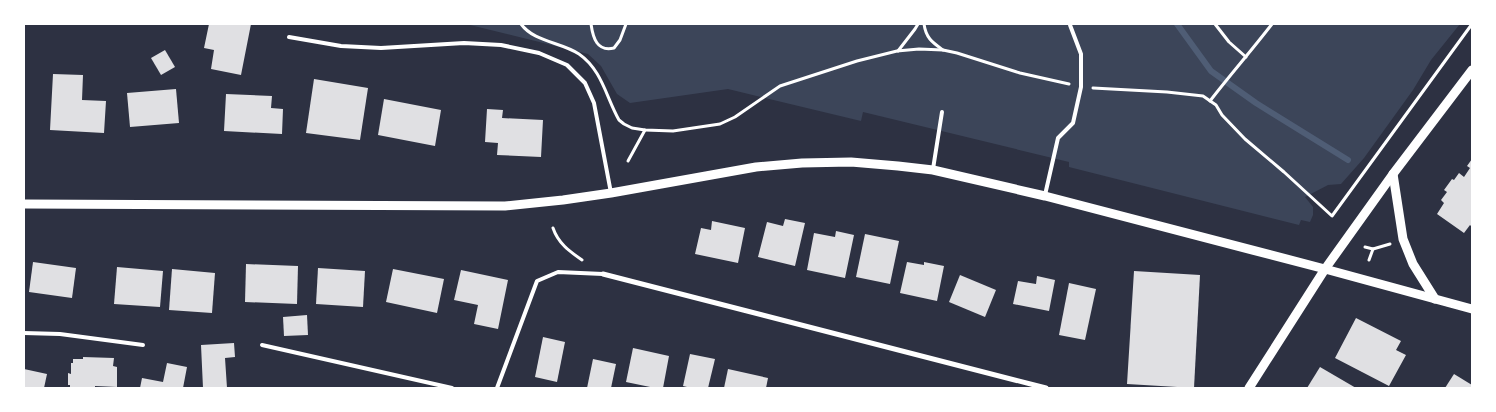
<svg xmlns="http://www.w3.org/2000/svg" width="1496" height="412" viewBox="0 0 1496 412" font-family="'Archivo Narrow',sans-serif">
<rect width="100%" height="100%" fill="#2d3142"/>
<path fill="#3c4559" d="M466,24H1460L1431,60L1413,90L1364,158L1341,184L1328,185L1305,197L1313,207V215L1310,222L1301,220L1299,225L1069,167V162L863,112L861,121L728,89L630,103L617,94L601,66L588,54Z"/>
<g fill="none" stroke-linecap="round" stroke-linejoin="round">
<path stroke="#4f5d75" stroke-width="6" d="M1177,24L1211,71L1256,103L1348,160"/>
</g>
<g fill="#e0e0e3">
<path d="M209,24H251L241,75L211,69L214,50L204,48Z"/>
<path d="M165,50L175,67L161,75L151,58Z"/>
<path d="M53,74L83,75L82,100L106,101L104,133L50,130Z"/>
<path d="M314,79L368,88L360,140L306,133Z"/>
<path d="M176,89L179,123L130,127L127,93Z"/>
<path d="M226,94L272,96L271,108L283,109L282,134L224,131Z"/>
<path d="M384,99L441,110L435,146L378,135Z"/>
<path d="M487,109L503,110L502,118L543,120L541,157L497,155L498,143L485,142Z"/>
<path d="M1472,159V227L1470,225L1464,233L1437,214L1444,203L1441,200L1447,192L1444,190L1452,179L1454,180L1459,173L1464,177L1470,168L1467,166Z"/>
<path d="M785,219L805,223L795,266L758,257L767,222L783,226Z"/>
<path d="M712,221L745,228L738,263L695,254L701,228L711,230Z"/>
<path d="M836,231L854,235L845,278L807,270L814,233L835,237Z"/>
<path d="M865,234L899,241L890,284L856,277Z"/>
<path d="M33,262L76,268L72,298L29,292Z"/>
<path d="M907,262L924,265V262L944,266L937,301L900,293Z"/>
<path d="M246,264L298,266L297,304L245,302Z"/>
<path d="M117,267L163,271L160,307L114,304Z"/>
<path d="M318,268L365,271L363,307L316,304Z"/>
<path d="M172,269L215,273L212,313L169,310Z"/>
<path d="M393,269L444,279L437,313L386,302Z"/>
<path d="M461,270L508,280L498,329L474,324L478,305L454,300Z"/>
<path d="M1134,271L1200,275L1194,388L1127,384Z"/>
<path d="M960,275L996,290L985,317L949,302Z"/>
<path d="M1037,276L1055,280L1049,311L1013,304L1018,281L1036,284Z"/>
<path d="M1069,283L1096,289L1085,340L1059,335Z"/>
<path d="M307,315L308,335L284,336L283,317Z"/>
<path d="M1356,318L1401,341L1396,350L1406,355L1389,386L1335,358Z"/>
<path d="M543,337L565,342L557,382L535,377Z"/>
<path d="M234,343L235,357L225,358L227,388H203L201,345Z"/>
<path d="M633,348L669,356L663,388H655L626,382Z"/>
<path d="M690,354L715,359L708,388H691L683,386Z"/>
<path d="M83,357L114,358L113,366L117,367V387L95,386V388H70V385H68V373L71,374V363H73V359H83Z"/>
<path d="M593,359L616,364L611,388H587Z"/>
<path d="M167,363L187,367L183,388H140L142,378L163,382Z"/>
<path d="M1320,367L1356,388H1307Z"/>
<path d="M24,369L47,374L44,388H24Z"/>
<path d="M728,369L768,378L766,388H724Z"/>
<path d="M1454,374L1472,385V388H1445Z"/>
</g>
<g fill="none" stroke-linecap="round" stroke-linejoin="round">
<g stroke="#fff" stroke-width="3">
<path d="M521,24C534,42 561,42 579,54C602,70 606,97 619,120L624,124L632,128L645,130L673,131L720,124L735,117L780,86L857,61L897,51L919,49L943,50L957,53L1020,73L1069,84"/>
<path d="M591,24C593,38 597,52 614,48L620,40L626,24"/>
<path d="M924,24C926,38 932,42 943,50"/>
<path d="M1215,24L1229,42L1246,57"/>
<path d="M898,51L915,29L918,24"/>
<path d="M1093,88L1167,92L1203,96L1216,105L1222,115L1245,139L1284,172L1332,216L1472,24"/>
<path d="M1210,101C1230,75 1252,50 1272,24"/>
<path d="M628,161L645,130"/>
<path d="M553,228C558,243 569,251 582,260"/>
<path d="M1365,247L1373,249L1390,244"/>
<path d="M1369,260L1373,249"/>
</g>
<g stroke="#fff" stroke-width="4">
<path d="M289,37L341,46L381,48L464,43L501,45L539,53L567,65L585,83L594,103L611,193"/>
<path d="M933,169L942,112"/>
<path d="M1045,195L1058,138L1073,123L1081,87V54L1070,25"/>
<path d="M24,333L60,334L143,345"/>
<path d="M262,345L452,388"/>
<path d="M497,388L537,281L558,272L603,274"/>
</g>
<path stroke="#fff" stroke-width="5" d="M603,274L1046,388"/>
<g stroke="#fff" stroke-width="9">
<path d="M1393,174L1403,239L1413,264L1435,299"/>
<path d="M24,204L505,206L563,200L611,193L756,167L802,163L851,162L898,166L933,170L1045,196L1325,269L1472,309"/>
<path d="M1249,388L1325,269L1393,174L1472,70"/>
</g>
</g>
<rect width="1496" height="412" fill="none" stroke="#ffffff" stroke-width="50"/>
</svg>
